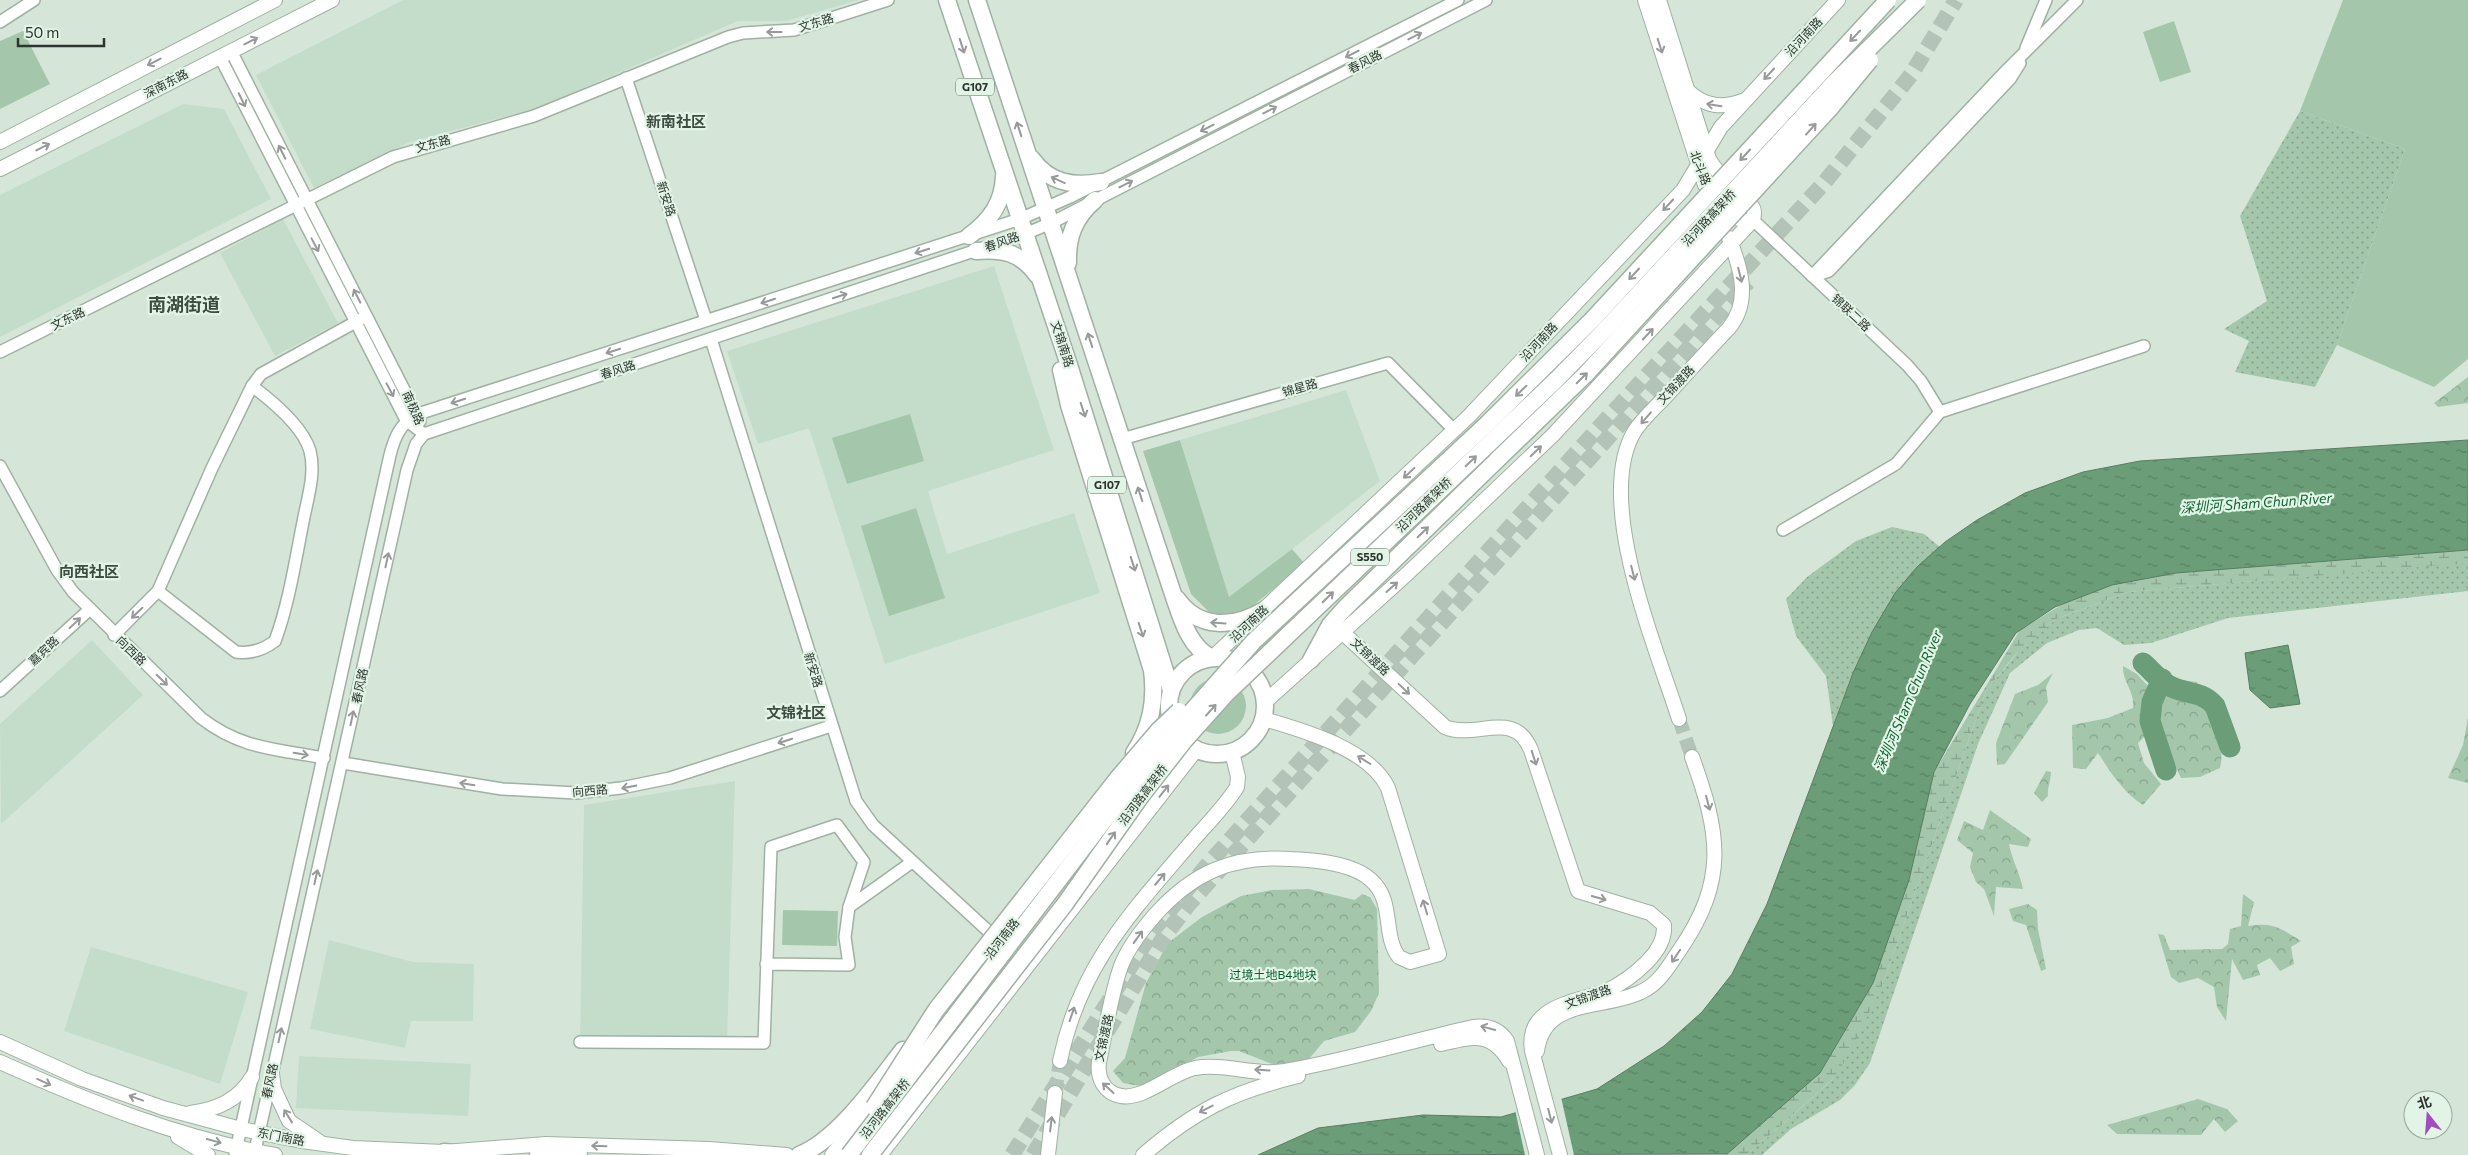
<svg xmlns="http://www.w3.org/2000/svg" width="2468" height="1155" viewBox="0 0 2468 1155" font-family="Commissioner,'Noto Sans SC',sans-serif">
<defs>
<pattern id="grass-dots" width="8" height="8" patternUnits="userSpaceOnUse" patternTransform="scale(1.25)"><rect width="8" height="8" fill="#a4c7ac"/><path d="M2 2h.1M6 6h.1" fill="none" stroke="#86a28c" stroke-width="1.8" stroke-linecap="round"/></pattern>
<pattern id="forest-crowns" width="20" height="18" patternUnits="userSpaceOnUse" patternTransform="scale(1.25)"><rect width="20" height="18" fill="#a4c7ac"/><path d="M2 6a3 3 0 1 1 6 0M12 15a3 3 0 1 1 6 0" fill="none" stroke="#86a28c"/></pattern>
<pattern id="wetland-marsh" width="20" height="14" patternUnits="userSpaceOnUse" patternTransform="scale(1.25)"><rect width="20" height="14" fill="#a4c7ac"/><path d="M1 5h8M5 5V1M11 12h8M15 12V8" fill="none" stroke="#86a28c"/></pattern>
<pattern id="water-ripples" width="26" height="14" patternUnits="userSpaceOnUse" patternTransform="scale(1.25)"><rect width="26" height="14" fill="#6a9d78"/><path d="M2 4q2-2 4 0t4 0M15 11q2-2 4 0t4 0" fill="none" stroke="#588163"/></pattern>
</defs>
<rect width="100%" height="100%" fill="#d5e6d9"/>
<g fill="#c4ddca">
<path d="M403,0H859L786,21H738L537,108L410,142L314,188L256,75Z"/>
<path d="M183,104L224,109L271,199L0,337V195Z"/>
<path d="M283,219L338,323L275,356L220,253Z"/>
<path d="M994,266L1054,450L928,491L947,554L1074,513L1100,593L885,664L809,428L758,444L727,351Z"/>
<path d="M1346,390L1380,481L1229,598L1180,440Z"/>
<path d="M92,640L143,695L1,824L0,724Z"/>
<path d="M735,781L727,1043L580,1042L584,805Z"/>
<path d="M329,940L413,962L474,964L473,1021H411L405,1048L310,1029Z"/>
<path d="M91,947L248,992L220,1084L64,1031Z"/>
<path d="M299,1056L471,1064L468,1116L296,1108Z"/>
</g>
<g fill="url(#grass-dots)">
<path d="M2300,111L2405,149L2337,345L2315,387L2235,372L2249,341L2224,329L2267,301L2240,216Z"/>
<path d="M1892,527L1924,534L1940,547C1884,596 1858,657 1833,726L1826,676L1796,636L1786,599L1807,577L1856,541Z"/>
<path d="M2468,562V591L2228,618L2151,643L2124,645L2097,628L2079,630L2047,643L2010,673L1978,744L1870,1063L1855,1085L1840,1100L1791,1129L1762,1155H1746L1775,1131L1834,1078L1883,983L1986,691L2018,652L2056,619L2128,592Z"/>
</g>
<g fill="url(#forest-crowns)">
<path d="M2468,377V403L2438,407L2434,403Z"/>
<path d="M2123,666L2137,674L2147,685L2172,679L2197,682C2208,708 2227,740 2220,768L2200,777L2181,778L2161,736L2147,734L2138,743L2144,763L2161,784L2143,805C2123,792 2111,773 2098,753L2086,769L2073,768L2072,725L2108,718L2133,708C2135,691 2122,682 2123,666Z"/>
<path d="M2053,673L2046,687L2048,702L2005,764L1997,765L1996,743L2015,694L2038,685Z"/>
<path d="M2468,718V783L2448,778L2463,745Z"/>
<path d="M2046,771L2051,772C2051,781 2047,788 2048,796L2042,802L2034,793Z"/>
<path d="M1990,810L2031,839L2028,847L2009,844C2012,860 2020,873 2023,889L1996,887L1994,916L1984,889L1976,882L1970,867L1973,853L1957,840L1964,821L1983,830Z"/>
<path d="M1309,889L1355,900L1362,894L1370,897L1377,909L1379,993L1371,1011L1355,1032L1324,1041L1308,1060L1280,1067L1239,1051H1231L1198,1057L1159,1079L1140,1086L1123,1083L1113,1071L1125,1058L1146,983L1168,943L1202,917L1241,896L1272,890Z"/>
<path d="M2243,894L2254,902L2248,926C2273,922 2280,928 2301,941L2291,947L2294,964L2280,971L2270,958L2257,965L2260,975L2243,980L2232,959L2226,1021L2217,1007L2214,987L2198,978L2179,983L2171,977L2158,934L2164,935L2170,950L2222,949L2228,944L2230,929L2241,926Z"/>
<path d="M2028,904L2037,910L2038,929L2046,969L2041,971L2026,925L2013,921L2009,909Z"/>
<path d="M2198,1099L2227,1109L2238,1121L2225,1132L2214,1119L2201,1135L2117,1134L2107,1125Z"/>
</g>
<path fill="url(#wetland-marsh)" d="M2468,544V563L2128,592L2056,619L2014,656L1986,691L1882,986L1851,1050L1836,1076L1775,1131L1746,1155H1725L1822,1070L1873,983L1934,772L2020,630L2091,587L2164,571Z"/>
<g fill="#a4c7ac">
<path d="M2343,0H2468V359L2434,387L2337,345L2405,149L2300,111Z"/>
<path d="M2174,21L2191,72L2160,82L2143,32Z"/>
<path d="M23,31L50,84L0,109V41Z"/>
<path d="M910,414L924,461L847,484L832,438Z"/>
<path d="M1180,440L1229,597L1292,549L1305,564L1246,611L1213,616L1191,594L1143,451Z"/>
<path d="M916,508L945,598L889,616L861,526Z"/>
<circle cx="1218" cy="706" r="28"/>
<path d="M783,910L838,911L837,946L782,945Z"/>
</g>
<g fill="url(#water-ripples)" stroke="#587e62">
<path d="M2468,440V550L2176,573L2112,585L2055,607L2016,633L1970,704L1934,772L1909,880L1873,983L1820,1073L1727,1154L1258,1155L1318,1128L1423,1115L1501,1117L1597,1089L1664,1046L1702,1012L1732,974L1767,904L1853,673L1872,632L1895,593L1917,567L1945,542L1977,520L2025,493L2083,472L2140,461Z"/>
<path d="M2288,645L2300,704L2270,708L2250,690L2245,653Z"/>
</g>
<path fill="#d5e6d9" d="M1561,1097L1574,1155H1525L1515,1110Z"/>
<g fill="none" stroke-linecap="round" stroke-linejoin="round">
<g stroke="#6a9d78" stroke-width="21">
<path d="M2143,663C2151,670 2159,680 2168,685C2184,695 2200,689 2215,706L2230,747"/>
<path d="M2162,679L2152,702L2150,721L2166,770"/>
</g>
<g stroke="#b4c3b7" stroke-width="14" stroke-dasharray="14 7" stroke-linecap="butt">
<path d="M1679,719L1692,757"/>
<path d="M1055,1093L1060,1061"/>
</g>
<g stroke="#b4c3b7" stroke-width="16" stroke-dasharray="16 8" stroke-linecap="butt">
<path d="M1012,1155L1154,929L1209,863L1603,423L1824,183L1911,75L1956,0"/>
<path d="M1033,1155L1163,938L1189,904L1748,282"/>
</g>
<g stroke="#a0b1a4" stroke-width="14">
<g id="minor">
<path d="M0,22L34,0"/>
<path d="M2026,48L2046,0"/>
<path d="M231,51L420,421"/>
<path d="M220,57L406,420L424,434"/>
<path d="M626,78L706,320"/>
<path d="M1753,220L1907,365L1921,381L1940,412"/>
<path d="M1812,276L2003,74L2077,0"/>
<path d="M1814,276L1829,271L2010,79L2020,63"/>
<path d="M711,339L856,801L873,825L1025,965"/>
<path d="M0,352L393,157L534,116L728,37L743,33L794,30L888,0"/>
<path d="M1122,439L1388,363L1454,430"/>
<path d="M0,466L57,570L73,592L201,718C241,749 276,749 324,758"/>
<path d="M1783,530L1896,464L1940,412L2144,346"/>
<path d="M158,591L236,652C251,654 263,650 275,641C289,603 295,562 303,522C307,500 316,474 310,451C303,426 272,401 252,386"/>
<path d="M114,635L158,591L212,468L252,386L261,374L361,319"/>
<path d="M0,691L89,610"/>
<path d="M343,763L502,789L576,793L621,788L670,778L831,726"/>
<path d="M849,907L912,862"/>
<path d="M580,1042L764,1043L771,847L837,825L864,862L849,907L845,937L849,965L766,964"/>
<path d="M235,1155L390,455C395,436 400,424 418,414L1020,219L1070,197L1458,0"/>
<path d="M254,1155L407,470L416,444L424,434L1025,234L1051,223L1486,0"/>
</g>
</g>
<g stroke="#a0b1a4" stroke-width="16">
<g id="major">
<path d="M1645,0L1705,185L1739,219L1749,222L1753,220"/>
<path d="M1659,0L1709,159C1720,180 1745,193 1753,208C1755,212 1754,216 1753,220"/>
<path d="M1687,90C1705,107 1722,109 1745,100"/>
<path d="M0,142L275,0"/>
<path d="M0,169L332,0"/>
<path d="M1342,632L1445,727C1476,740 1514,708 1531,750L1578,891L1650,913L1664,925C1665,939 1657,952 1647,962C1635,974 1622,984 1606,991C1575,1003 1525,1005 1532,1051L1560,1155"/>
<path d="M1212,658L1469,416L1683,190L1721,127L1838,0"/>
<path d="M1265,702L1408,573L1553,435L1753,220"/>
<path d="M1264,719C1302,730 1370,749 1388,788L1439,954L1410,962L1399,957C1382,936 1395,901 1371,880C1353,863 1315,860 1291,859C1233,855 1193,872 1154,916C1141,931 1128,948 1121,966C1110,997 1106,1031 1099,1062C1097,1078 1104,1093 1121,1096C1144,1100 1171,1073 1195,1068C1224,1063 1256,1076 1285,1071C1348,1060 1411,1041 1473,1027C1488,1025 1499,1029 1507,1041L1537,1155"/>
<path d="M1679,719C1656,647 1594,501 1634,432C1643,418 1656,407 1667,395C1687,373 1708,350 1729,328C1751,301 1741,268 1729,238"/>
<path d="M932,1029L1063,861"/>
<path d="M0,1042L82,1079L163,1108L241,1129L302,1141L353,1148L444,1152L546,1144L709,1149L787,1155"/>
<path d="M1441,1044C1471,1037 1491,1030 1509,1061"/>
<path d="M1537,1051C1544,997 1604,1010 1641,992C1659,984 1669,966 1679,951C1728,880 1720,834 1692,757"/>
<path d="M1060,1061C1079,968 1129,915 1188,846C1204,827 1224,808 1237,787L1238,777L1232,752"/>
<path d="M0,1062C89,1102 179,1138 275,1155"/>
<path d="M272,1074L274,1089L289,1121L320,1142"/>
<path d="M190,1113C216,1110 239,1100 252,1077"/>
<path d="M178,1137L208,1155"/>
<path d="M832,1155L878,1097"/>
<path d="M880,1155L1196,750"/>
<path d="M1048,1155L1055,1093"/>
<path d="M1143,1155C1194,1111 1232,1092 1298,1076"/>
</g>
</g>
<g stroke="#a0b1a4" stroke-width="19">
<g id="highway">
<path d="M947,0L1069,365L1171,690"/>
<path d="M977,0L1172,591C1180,614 1188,647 1212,658"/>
<path d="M1032,159C1049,183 1073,187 1101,182"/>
<path d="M969,236C990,221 1003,203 1004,176"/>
<path d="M976,251C1003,249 1020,252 1037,275"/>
<path d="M1068,263C1067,236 1075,217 1095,200"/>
<path d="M1061,370L1069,405L1152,670C1156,701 1151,727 1134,753"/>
<path d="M1177,599C1199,630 1234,628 1264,610"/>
<circle cx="1217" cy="706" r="48"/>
<path d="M1311,660L1330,625L1345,608L1497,460"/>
<path d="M444,1152L474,1155"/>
<path d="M538,1155H579"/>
<path d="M799,1155C838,1140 877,1083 903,1050"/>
</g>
</g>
<use href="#minor" stroke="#fff" stroke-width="11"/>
<use href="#major" stroke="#fff" stroke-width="14"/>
<use href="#highway" stroke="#fff" stroke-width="16"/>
<g stroke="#a0b1a4" stroke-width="19" stroke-linecap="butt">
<g id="highway-bridge">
<path d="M1497,460L1585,375L1832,106L1870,60"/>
<path d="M874,1107L936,1010L1118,778L1159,730L1179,711"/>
<path d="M849,1155L1160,747L1254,641L1487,424L1592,320L1888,0"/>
<path d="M870,1155L1065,904L1141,796L1184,741L1226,694L1556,380L1603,332L1833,84L1918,0"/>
</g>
</g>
<use href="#highway-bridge" stroke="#fff" stroke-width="16"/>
</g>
<defs><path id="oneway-shaft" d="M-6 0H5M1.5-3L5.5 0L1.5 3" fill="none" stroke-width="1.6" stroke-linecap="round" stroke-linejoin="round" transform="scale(1.25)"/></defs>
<g stroke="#969a98">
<use href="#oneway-shaft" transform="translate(774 32) rotate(-180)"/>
<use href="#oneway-shaft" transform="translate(1415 36) rotate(-27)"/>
<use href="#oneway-shaft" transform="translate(1855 36) rotate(133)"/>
<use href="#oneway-shaft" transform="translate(251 41) rotate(-27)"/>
<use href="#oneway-shaft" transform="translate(962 46) rotate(72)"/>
<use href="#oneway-shaft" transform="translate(1660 46) rotate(72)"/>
<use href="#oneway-shaft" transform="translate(1352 54) rotate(153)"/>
<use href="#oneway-shaft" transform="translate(154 62) rotate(153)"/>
<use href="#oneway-shaft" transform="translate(1769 74) rotate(133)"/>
<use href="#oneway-shaft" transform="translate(242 100) rotate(64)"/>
<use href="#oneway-shaft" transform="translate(1714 105) rotate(-171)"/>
<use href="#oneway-shaft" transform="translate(1270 110) rotate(-27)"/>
<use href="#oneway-shaft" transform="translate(1207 128) rotate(153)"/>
<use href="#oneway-shaft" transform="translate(1019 129) rotate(-108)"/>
<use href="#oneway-shaft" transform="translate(1811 129) rotate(-48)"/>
<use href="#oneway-shaft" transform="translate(43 147) rotate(-27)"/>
<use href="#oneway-shaft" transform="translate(282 152) rotate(-117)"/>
<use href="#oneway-shaft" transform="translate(1745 155) rotate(133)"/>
<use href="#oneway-shaft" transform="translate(1058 180) rotate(-156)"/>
<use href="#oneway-shaft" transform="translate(1126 184) rotate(-27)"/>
<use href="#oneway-shaft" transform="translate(1668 205) rotate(133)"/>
<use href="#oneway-shaft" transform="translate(315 245) rotate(62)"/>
<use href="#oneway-shaft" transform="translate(922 251) rotate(162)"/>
<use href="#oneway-shaft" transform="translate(1634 274) rotate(133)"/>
<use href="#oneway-shaft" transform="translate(1740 275) rotate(76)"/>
<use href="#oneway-shaft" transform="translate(357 296) rotate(-117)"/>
<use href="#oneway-shaft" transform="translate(840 296) rotate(-18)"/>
<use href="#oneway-shaft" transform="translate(768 301) rotate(162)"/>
<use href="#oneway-shaft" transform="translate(1648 334) rotate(-47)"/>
<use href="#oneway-shaft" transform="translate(1090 340) rotate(-108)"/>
<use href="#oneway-shaft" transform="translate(613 351) rotate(162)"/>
<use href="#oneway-shaft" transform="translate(1582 378) rotate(-45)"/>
<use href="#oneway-shaft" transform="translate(390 390) rotate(62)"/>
<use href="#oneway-shaft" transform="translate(1521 391) rotate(136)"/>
<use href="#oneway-shaft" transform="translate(458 401) rotate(162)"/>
<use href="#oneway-shaft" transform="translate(1083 410) rotate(72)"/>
<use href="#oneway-shaft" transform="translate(1646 418) rotate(131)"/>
<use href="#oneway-shaft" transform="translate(1536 451) rotate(-44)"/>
<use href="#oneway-shaft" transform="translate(1471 461) rotate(-44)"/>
<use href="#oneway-shaft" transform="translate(1409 473) rotate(137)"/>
<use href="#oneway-shaft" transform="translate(1140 494) rotate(-108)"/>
<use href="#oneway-shaft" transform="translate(1423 532) rotate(-44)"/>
<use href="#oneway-shaft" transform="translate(387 560) rotate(-78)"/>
<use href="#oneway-shaft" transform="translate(1133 564) rotate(72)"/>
<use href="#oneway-shaft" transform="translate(1633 573) rotate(76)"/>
<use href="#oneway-shaft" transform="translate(1392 587) rotate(-42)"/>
<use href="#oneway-shaft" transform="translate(1328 597) rotate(-44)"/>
<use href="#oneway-shaft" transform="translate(137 613) rotate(136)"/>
<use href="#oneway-shaft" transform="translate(75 623) rotate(-43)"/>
<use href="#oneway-shaft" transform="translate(1218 623) rotate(-176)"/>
<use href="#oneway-shaft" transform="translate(1141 630) rotate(72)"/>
<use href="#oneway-shaft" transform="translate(162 680) rotate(44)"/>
<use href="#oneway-shaft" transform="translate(1404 689) rotate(43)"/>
<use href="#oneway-shaft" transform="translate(1211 710) rotate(-48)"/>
<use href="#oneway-shaft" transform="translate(352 718) rotate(-78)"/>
<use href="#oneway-shaft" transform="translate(785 741) rotate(162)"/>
<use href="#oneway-shaft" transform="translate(301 754) rotate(10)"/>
<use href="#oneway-shaft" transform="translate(1534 758) rotate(72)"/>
<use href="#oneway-shaft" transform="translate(1364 760) rotate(-148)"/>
<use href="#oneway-shaft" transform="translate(467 784) rotate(-171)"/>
<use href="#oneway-shaft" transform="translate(629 787) rotate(169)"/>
<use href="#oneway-shaft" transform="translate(1164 791) rotate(-52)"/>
<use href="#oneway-shaft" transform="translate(1708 803) rotate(75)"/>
<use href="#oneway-shaft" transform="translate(1111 838) rotate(-55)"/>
<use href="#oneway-shaft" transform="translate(316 877) rotate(-77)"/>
<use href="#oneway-shaft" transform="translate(1160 879) rotate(-50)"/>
<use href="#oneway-shaft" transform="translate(1599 898) rotate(16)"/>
<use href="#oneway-shaft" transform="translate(1425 907) rotate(-107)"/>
<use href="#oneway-shaft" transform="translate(1138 937) rotate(-54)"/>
<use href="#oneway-shaft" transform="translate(1676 956) rotate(124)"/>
<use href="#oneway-shaft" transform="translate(1072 1014) rotate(-71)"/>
<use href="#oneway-shaft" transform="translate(1488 1028) rotate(-165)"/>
<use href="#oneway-shaft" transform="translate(280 1035) rotate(-78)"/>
<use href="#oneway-shaft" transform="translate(1262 1070) rotate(-176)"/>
<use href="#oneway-shaft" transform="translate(44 1082) rotate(24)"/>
<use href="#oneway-shaft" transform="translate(1108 1088) rotate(-138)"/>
<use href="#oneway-shaft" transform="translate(136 1098) rotate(-160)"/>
<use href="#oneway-shaft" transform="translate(1206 1109) rotate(153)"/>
<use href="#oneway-shaft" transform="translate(288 1116) rotate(-122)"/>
<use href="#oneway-shaft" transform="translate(1550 1116) rotate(76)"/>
<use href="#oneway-shaft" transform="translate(1051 1124) rotate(-83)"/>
<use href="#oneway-shaft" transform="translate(214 1141) rotate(15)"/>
<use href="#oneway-shaft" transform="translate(599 1146) rotate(-178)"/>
</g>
<g text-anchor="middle" stroke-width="4.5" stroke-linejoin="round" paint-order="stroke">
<g fill="#e2f4e6" stroke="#646e67" stroke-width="1">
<rect x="956" y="78.5" width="38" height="17" rx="4"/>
<rect x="1088" y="476.5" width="38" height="17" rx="4"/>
<rect x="1351" y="548.5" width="38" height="17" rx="4"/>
</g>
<g font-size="11" font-weight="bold" fill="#2e3530">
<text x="975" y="91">G107</text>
<text x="1107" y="489">G107</text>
<text x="1370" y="561">S550</text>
</g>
<g font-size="12" fill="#2e3530" stroke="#e2f4e6">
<text transform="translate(816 23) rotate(-17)" y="4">文东路</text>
<text transform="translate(1804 37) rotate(-47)" y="4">沿河南路</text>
<text transform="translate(1365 62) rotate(-27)" y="4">春风路</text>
<text transform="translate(166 84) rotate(-27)" y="4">深南东路</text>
<text transform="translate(433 144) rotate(-15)" y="4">文东路</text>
<text transform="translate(1700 168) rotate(69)" y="4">北斗路</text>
<text transform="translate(666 199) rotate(72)" y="4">新安路</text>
<text transform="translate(1709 218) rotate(-47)" y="4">沿河路高架桥</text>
<text transform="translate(1002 242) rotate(-19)" y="4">春风路</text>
<text transform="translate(1851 313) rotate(43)" y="4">锦联二路</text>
<text transform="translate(68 319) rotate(-26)" y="4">文东路</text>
<text transform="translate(1539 342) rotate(-47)" y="4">沿河南路</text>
<text transform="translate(1062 344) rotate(72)" y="4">文锦南路</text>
<text transform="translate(618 370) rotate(-18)" y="4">春风路</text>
<text transform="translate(1676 385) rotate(-47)" y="4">文锦渡路</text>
<text transform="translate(1300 388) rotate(-16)" y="4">锦星路</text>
<text transform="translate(413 408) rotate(66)" y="4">南极路</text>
<text transform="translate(1424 505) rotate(-44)" y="4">沿河路高架桥</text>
<text transform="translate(1249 624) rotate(-43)" y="4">沿河南路</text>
<text transform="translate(44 651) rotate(-43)" y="4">嘉宾路</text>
<text transform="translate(131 651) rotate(44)" y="4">向西路</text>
<text transform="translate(1370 657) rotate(43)" y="4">文锦渡路</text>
<text transform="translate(813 670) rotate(73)" y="4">新安路</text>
<text transform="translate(360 686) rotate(-78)" y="4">春风路</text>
<text transform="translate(590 791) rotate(-5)" y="4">向西路</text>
<text transform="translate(1143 795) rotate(-53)" y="4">沿河路高架桥</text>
<text transform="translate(1002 939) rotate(-52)" y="4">沿河南路</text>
<text transform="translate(1588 997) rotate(-20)" y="4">文锦渡路</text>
<text transform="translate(1104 1038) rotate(-78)" y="4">文锦渡路</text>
<text transform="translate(270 1081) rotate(-78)" y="4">春风路</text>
<text transform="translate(885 1109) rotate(-52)" y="4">沿河路高架桥</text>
<text transform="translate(281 1137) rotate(11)" y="4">东门南路</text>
</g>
<g font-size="12" fill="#055d2e" stroke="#e2f4e6">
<text x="1273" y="979">过境土地B4地块</text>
</g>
<g font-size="14" font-style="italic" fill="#126435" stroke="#e2f4e6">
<text transform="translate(2256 503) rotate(-4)" y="5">深圳河 Sham Chun River</text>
<text transform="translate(1908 701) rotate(-67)" y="5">深圳河 Sham Chun River</text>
</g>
<g font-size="15" font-weight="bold" fill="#3e4d41" stroke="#e2f4e6">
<text x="676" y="127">新南社区</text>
<text x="89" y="577">向西社区</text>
<text x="796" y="718">文锦社区</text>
</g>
<g font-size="18" font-weight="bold" fill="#3e4d41" stroke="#e2f4e6">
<text x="184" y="311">南湖街道</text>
</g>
</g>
<g transform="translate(2428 1115) rotate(343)"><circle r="24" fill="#e2f4e6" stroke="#9aa89d"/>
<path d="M0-4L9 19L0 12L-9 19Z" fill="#a14dbc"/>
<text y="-8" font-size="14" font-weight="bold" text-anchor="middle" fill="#2e3530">北</text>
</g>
<path d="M18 38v8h86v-8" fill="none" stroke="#2e3530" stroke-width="2.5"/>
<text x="25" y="38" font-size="15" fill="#2e3530" stroke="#e2f4e6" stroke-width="4" paint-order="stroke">50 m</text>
</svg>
